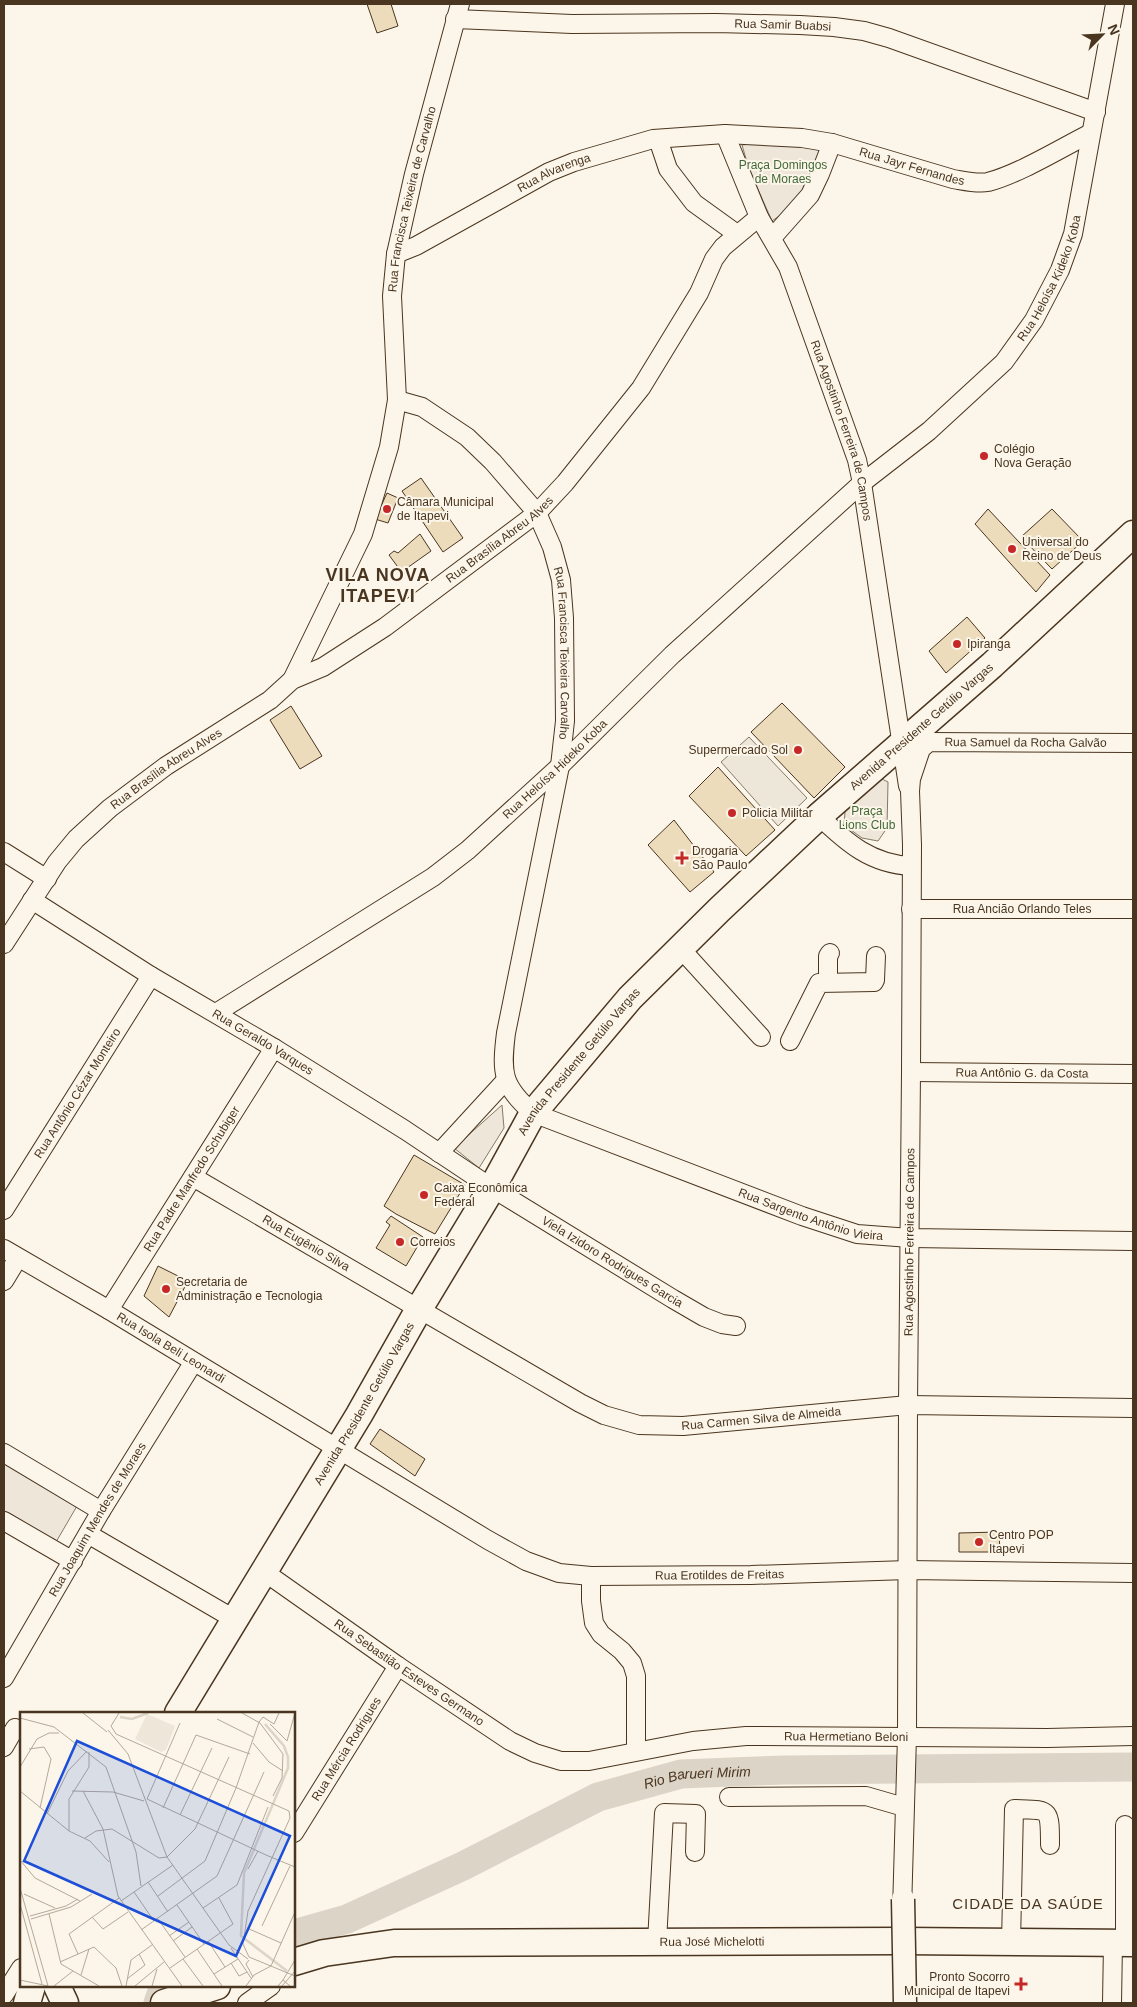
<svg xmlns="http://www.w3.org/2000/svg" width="1137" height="2007" viewBox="0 0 1137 2007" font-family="Arial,sans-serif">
<rect width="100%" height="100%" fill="#fbf6e9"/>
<g fill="#ede6d9" stroke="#887966">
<path d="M779,141L819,146L827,153L813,184L786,211L772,221L749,169L742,145Z"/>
<path d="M880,778L888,782L887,828L878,841L862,838L844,825L845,812Z"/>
<path d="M502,1105L504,1128L479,1168L454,1148Z"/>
<path d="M4,1461L77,1506L56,1542L4,1511Z"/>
</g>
<path fill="#ede7d9" stroke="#887966" d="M749,737L807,798L778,826L721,762Z"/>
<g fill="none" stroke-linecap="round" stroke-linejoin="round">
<g stroke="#dcd4c6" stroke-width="29">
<path id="s1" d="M294,1934L347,1919L463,1866L598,1797L681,1774L784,1770L1133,1767"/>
<path d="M158,2003L164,1986"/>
</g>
</g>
<g fill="#ecdcbc" stroke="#4a3520">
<path d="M367,4H391L398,26L377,33Z"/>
<path d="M421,478L463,538L443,552L402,491Z"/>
<path d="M387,493L398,498L388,523L375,519Z"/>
<path d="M988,509L1050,575L1036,592L975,524Z"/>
<path d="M1052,509L1083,541L1052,569L1021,537Z"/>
<path d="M420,534L431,551L407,568L409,570L403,574L389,555L394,551L398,553Z"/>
<path d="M967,617L985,638L946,673L929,651Z"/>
<path d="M782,703L845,767L814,798L751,732Z"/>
<path d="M291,706L322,756L300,769L270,720Z"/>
<path d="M718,767L775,830L746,856L689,796Z"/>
<path d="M674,820L714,872L690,892L648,845Z"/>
<path d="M414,1155L465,1185L435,1234L396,1214L384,1206Z"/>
<path d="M391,1216L423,1237L406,1266L376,1248L390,1225L386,1222Z"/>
<path d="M158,1266L188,1281L169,1317L144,1296Z"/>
<path d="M380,1429L425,1459L415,1476L370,1444Z"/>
<path d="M999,1532L1000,1552H959V1533Z"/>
</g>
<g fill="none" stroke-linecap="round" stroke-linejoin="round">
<g stroke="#4a3520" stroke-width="20">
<g id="minor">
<path id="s2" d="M455,19L572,24L716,23L800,25L834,27L864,31L889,38L1096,112"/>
<path id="s3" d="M725,134L759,217L788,267L857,460L862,483L908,786"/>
<path d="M658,139L668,169L694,203L737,234"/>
<path d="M772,238L810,195L820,174L832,143"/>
<path id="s4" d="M396,254L416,246L549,172L574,162L653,139L725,134L802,138L832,143L953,179C965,181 977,184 988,182C1019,174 1061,148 1091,133"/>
<path id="s5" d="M397,400L422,407L467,437L493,462L537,513L552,547L561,580L564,618L565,721L560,766L506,1033C501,1073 502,1086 533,1113L802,1216L857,1234L910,1238L1133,1241"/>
<path id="s6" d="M292,680L363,534L389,447L397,400L392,296L396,254L414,174L460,4"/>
<path d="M819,816C847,843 871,864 911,866"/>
<path d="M4,852L47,879"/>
<path id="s7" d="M32,900L151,976L274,1048L405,1130L492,1188L673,1299L704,1317L722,1324L736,1326"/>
<path id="s8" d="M911,909H1133"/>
<path id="s9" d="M4,944L57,862L76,839L110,808L166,766L270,700L292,680L323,667L385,627L537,513L565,483L641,388L699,293L714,259L723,247L759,217"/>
<path d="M681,949L761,1037"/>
<path d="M828,982V956L830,953"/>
<path id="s10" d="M216,1013L433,877L468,850L560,766L672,655L862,483L929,431L1004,362L1034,320L1060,270L1073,234L1115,4"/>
<path d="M790,1041L819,983L874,982L875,980L876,956"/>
<path id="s11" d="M911,1072L1133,1074"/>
<path d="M439,1153L506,1080"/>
<path id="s12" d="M193,1177L580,1403L604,1415L639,1425L683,1426L908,1405L1133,1408"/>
<path id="s13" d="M4,1210L151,976"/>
<path id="s14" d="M4,1249L109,1310L488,1540L526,1561L559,1573L591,1576L751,1575L908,1570L1133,1573"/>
<path d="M4,1281L18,1258"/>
<path id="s15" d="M109,1310L274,1048"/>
<path d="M4,1453L101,1511"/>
<path d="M4,1521L73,1561"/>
<path d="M88,1534L234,1619"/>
<path id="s16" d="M263,1571L398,1666L510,1741L535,1753L561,1761H589L693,1741L746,1736L1047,1738L1133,1736"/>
<path d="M591,1576V1601L594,1623L601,1634L622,1651L632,1663L636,1676V1751"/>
<path id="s17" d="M4,1678L101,1511L193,1363"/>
<path d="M4,1747L15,1728"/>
<path d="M729,1797L866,1796L904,1807"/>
<path id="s18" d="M294,1833L398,1666"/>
<path id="s19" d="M902,1911L907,1736L908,1405L911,1072L912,845L910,791L911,779L921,749L929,742L1133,743"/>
<path d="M657,1942L664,1813L696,1814L695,1852"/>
<path d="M1011,1942L1014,1809C1050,1810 1050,1807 1050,1845"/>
<path d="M1125,1943V1825"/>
<path d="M4,1995L21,1968"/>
<path d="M247,2003L271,1986"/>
<path d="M1112,2003L1113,1943"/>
</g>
</g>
<g stroke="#4a3520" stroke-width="29">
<g id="highway">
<path id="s20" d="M178,1713L359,1415L419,1309L492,1188L533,1113L630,998L719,910L819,816L992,665L1133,534"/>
<path id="s21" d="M294,1962L324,1953L394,1943L902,1941L1133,1943"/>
<path d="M57,1986L65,2003"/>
<path d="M27,2003L32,1986"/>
<path d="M164,2003L217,1986"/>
</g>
</g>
<use href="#minor" stroke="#fbf6e9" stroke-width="18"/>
<use href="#highway" stroke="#fbf6e9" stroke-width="26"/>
<g stroke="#4a3520" stroke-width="25" stroke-linecap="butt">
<path id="major-bridge" d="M903,1899L905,2003"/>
</g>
<use href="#major-bridge" stroke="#fbf6e9" stroke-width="22"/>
</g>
<g fill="#c62828" stroke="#fbf6e9" stroke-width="2">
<circle cx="984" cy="456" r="5"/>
<circle cx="387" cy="509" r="5"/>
<circle cx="1012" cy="549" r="5"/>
<circle cx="957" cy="644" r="5"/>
<circle cx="798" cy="750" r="5"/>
<circle cx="732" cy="813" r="5"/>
<path d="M679.5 850.5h5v5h5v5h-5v5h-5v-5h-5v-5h5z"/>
<circle cx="424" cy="1195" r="5"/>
<circle cx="400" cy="1242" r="5"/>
<circle cx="166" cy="1289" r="5"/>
<circle cx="979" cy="1542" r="5"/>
<path d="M1018.5 1976.5h5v5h5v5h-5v5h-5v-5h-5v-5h5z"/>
</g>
<g text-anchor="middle" stroke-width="4" stroke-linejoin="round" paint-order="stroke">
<g font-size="12" fill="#4a3520" stroke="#fbf6e9">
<text dy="4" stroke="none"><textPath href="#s2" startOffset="328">Rua Samir Buabsi</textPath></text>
<text dy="4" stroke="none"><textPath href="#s4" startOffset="546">Rua Jayr Fernandes</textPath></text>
<text dy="4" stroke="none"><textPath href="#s4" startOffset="178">Rua Alvarenga</textPath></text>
<text dy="4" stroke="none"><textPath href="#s6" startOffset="504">Rua Francisca Teixeira de Carvalho</textPath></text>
<text dy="4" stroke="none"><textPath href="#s10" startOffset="1122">Rua Heloísa Kideko Koba</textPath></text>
<text dy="4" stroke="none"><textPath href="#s3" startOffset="320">Rua Agostinho Ferreira de Campos</textPath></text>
<text dy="4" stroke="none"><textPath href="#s9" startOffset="648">Rua Brasília Abreu Alves</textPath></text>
<text dy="4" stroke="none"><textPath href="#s5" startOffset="328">Rua Francisca Teixeira Carvalho</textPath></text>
<text dy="4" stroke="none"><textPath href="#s20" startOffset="1246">Avenida Presidente Getúlio Vargas</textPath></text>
<text dy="4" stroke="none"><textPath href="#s19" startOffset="1271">Rua Samuel da Rocha Galvão</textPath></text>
<text dy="4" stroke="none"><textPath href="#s9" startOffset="242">Rua Brasília Abreu Alves</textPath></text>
<text dy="4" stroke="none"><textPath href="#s10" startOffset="419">Rua Heloísa Hideko Koba</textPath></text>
<text dy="4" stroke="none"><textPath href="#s8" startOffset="111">Rua Ancião Orlando Teles</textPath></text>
<text dy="4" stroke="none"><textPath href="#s7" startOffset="271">Rua Geraldo Varques</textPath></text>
<text dy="4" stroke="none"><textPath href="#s20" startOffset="766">Avenida Presidente Getúlio Vargas</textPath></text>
<text dy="4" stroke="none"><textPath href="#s11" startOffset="111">Rua Antônio G. da Costa</textPath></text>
<text dy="4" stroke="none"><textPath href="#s13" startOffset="138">Rua Antônio Cézar Monteiro</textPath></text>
<text dy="4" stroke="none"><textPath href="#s15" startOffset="155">Rua Padre Manfredo Schubiger</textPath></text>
<text dy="4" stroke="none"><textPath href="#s5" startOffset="1100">Rua Sargento Antônio Vieira</textPath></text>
<text dy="4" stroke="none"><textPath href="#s19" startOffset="669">Rua Agostinho Ferreira de Campos</textPath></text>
<text dy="4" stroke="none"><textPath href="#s12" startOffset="131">Rua Eugênio Silva</textPath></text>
<text dy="4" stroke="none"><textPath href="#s7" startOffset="684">Viela Izidoro Rodrigues Garcia</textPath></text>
<text dy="4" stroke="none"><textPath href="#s14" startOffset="194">Rua Isola Beli Leonardi</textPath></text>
<text dy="4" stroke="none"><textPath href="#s20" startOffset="361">Avenida Presidente Getúlio Vargas</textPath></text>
<text dy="4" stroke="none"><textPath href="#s12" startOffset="634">Rua Carmen Silva de Almeida</textPath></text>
<text dy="4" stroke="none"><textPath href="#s17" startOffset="184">Rua Joaquim Mendes de Moraes</textPath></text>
<text dy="4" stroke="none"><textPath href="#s14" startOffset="804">Rua Erotildes de Freitas</textPath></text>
<text dy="4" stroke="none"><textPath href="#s16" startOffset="178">Rua Sebastião Esteves Germano</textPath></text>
<text dy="4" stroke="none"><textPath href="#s16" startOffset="642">Rua Hermetiano Beloni</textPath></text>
<text dy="4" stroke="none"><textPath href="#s18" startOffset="99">Rua Mércia Rodrigues</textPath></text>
<text dy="4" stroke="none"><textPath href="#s21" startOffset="420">Rua José Michelotti</textPath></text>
</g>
<g font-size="12" fill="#436837" stroke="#fbf6e9">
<text x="783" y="169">Praça Domingos<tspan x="783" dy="14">de Moraes</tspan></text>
<text x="867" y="815">Praça<tspan x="867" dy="14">Lions Club</tspan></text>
</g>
<g font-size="12" fill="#4a3520" stroke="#fbf6e9" text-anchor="start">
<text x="994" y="453">Colégio<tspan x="994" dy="14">Nova Geração</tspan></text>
<text x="397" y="506">Câmara Municipal<tspan x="397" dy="14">de Itapevi</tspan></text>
<text x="1022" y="546">Universal do<tspan x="1022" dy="14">Reino de Deus</tspan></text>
<text x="967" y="648">Ipiranga</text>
<text x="788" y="754" text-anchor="end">Supermercado Sol</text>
<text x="742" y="817">Policia Militar</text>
<text x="692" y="855">Drogaria<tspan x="692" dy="14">São Paulo</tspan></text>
<text x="434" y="1192">Caixa Econômica<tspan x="434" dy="14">Federal</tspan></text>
<text x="410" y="1246">Correios</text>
<text x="176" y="1286">Secretaria de<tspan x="176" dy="14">Administração e Tecnologia</tspan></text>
<text x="989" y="1539">Centro POP<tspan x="989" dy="14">Itapevi</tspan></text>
<text x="1010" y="1981" text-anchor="end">Pronto Socorro<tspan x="1010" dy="14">Municipal de Itapevi</tspan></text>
</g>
<g font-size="14" font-style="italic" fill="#4a3520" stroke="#fbf6e9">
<text dy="5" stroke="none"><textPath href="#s1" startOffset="436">Rio Barueri Mirim</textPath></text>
</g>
<g font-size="15" letter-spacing="1" fill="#4a3520" stroke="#fbf6e9">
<text x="1028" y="1909">CIDADE DA SAÚDE</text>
</g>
<g font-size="18" font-weight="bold" letter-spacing="1" fill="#4a3520" stroke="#fbf6e9">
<text x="378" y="581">VILA NOVA<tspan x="378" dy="21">ITAPEVI</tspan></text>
</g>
</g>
<g transform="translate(20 1712)">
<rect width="275" height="275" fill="#fbf6e9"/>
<path d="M127,2L155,14L146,38L141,40L115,27Z" fill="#ede6d9"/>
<path fill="none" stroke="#dcd4c6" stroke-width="2.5" d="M100,5L112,7L128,1M245,12L264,34L268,45V56L224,161L221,224L267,259"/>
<path fill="none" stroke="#b4a999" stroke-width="1" d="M63,1L87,20M99,1L91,14L96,22L269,99L270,106L228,199L223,232L229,245L275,264M222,1L240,11L263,42L262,66L253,84M0,6L34,15L86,55L116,140L121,174M197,7L233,25M160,11L127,87L246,143M250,12L267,29L275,1M88,18L108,42L147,145L209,233L228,247M233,31L249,50L263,59M9,37L24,35L31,47L20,96M0,55L17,27L29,21H39M216,76L239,10L243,5L254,12L259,1M0,79L49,119L70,129L89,150M52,79L93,80L124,89M63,79L83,117L98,184L162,274M143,96L176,23L230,42M27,102L48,59L67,39M160,103L192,36M49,119V87L69,55V40M65,126L76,119L92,117L139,146L147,145L175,117L209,45M246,143L275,155M0,148L15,166L60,189M228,157L238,139M128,170L148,200M0,176L28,274L0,268M114,180L134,209M4,182L35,196M138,184L185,149L216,76M101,189L153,153M0,192L22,272M157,193L184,232M183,196L217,173L248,95M29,202L41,252L79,274M10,204L46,194L58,187M72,205L83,217L108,200M11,207L51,195L72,182M138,207L165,245M242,214L270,154M227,216L261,231M121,218L197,164L244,60M149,224L169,210M153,229L172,215M188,229L205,255M211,236L231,266M177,237L202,274M58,242L49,222L99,186M163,247L183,274M229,248L226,252L233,265M40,250L74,235L96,256L102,274M211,251L219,264L227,260M150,256L213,212L199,186M194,262L218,247M61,263L69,237M107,267L125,253L119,242M263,268L275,248M34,274L53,259M106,274L111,248L132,233M115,274L144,250M132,274L137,257M226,274L234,263L251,254L275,200M258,274L263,268L270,274M262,274L275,259"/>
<path fill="#1d4ed8" fill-opacity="0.15" stroke="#1d4ed8" stroke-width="2.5" d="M57,29L270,124L216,244L4,149Z"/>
<rect width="275" height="275" fill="none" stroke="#4a3520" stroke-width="2.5"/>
</g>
<rect width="1137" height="2007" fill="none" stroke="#4a3520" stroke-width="10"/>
<g transform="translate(1102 35) rotate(66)" stroke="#fbf6e9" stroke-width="4" paint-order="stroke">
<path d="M0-4L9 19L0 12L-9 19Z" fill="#4a3520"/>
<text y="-8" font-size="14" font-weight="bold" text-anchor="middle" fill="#4a3520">N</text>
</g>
</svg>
